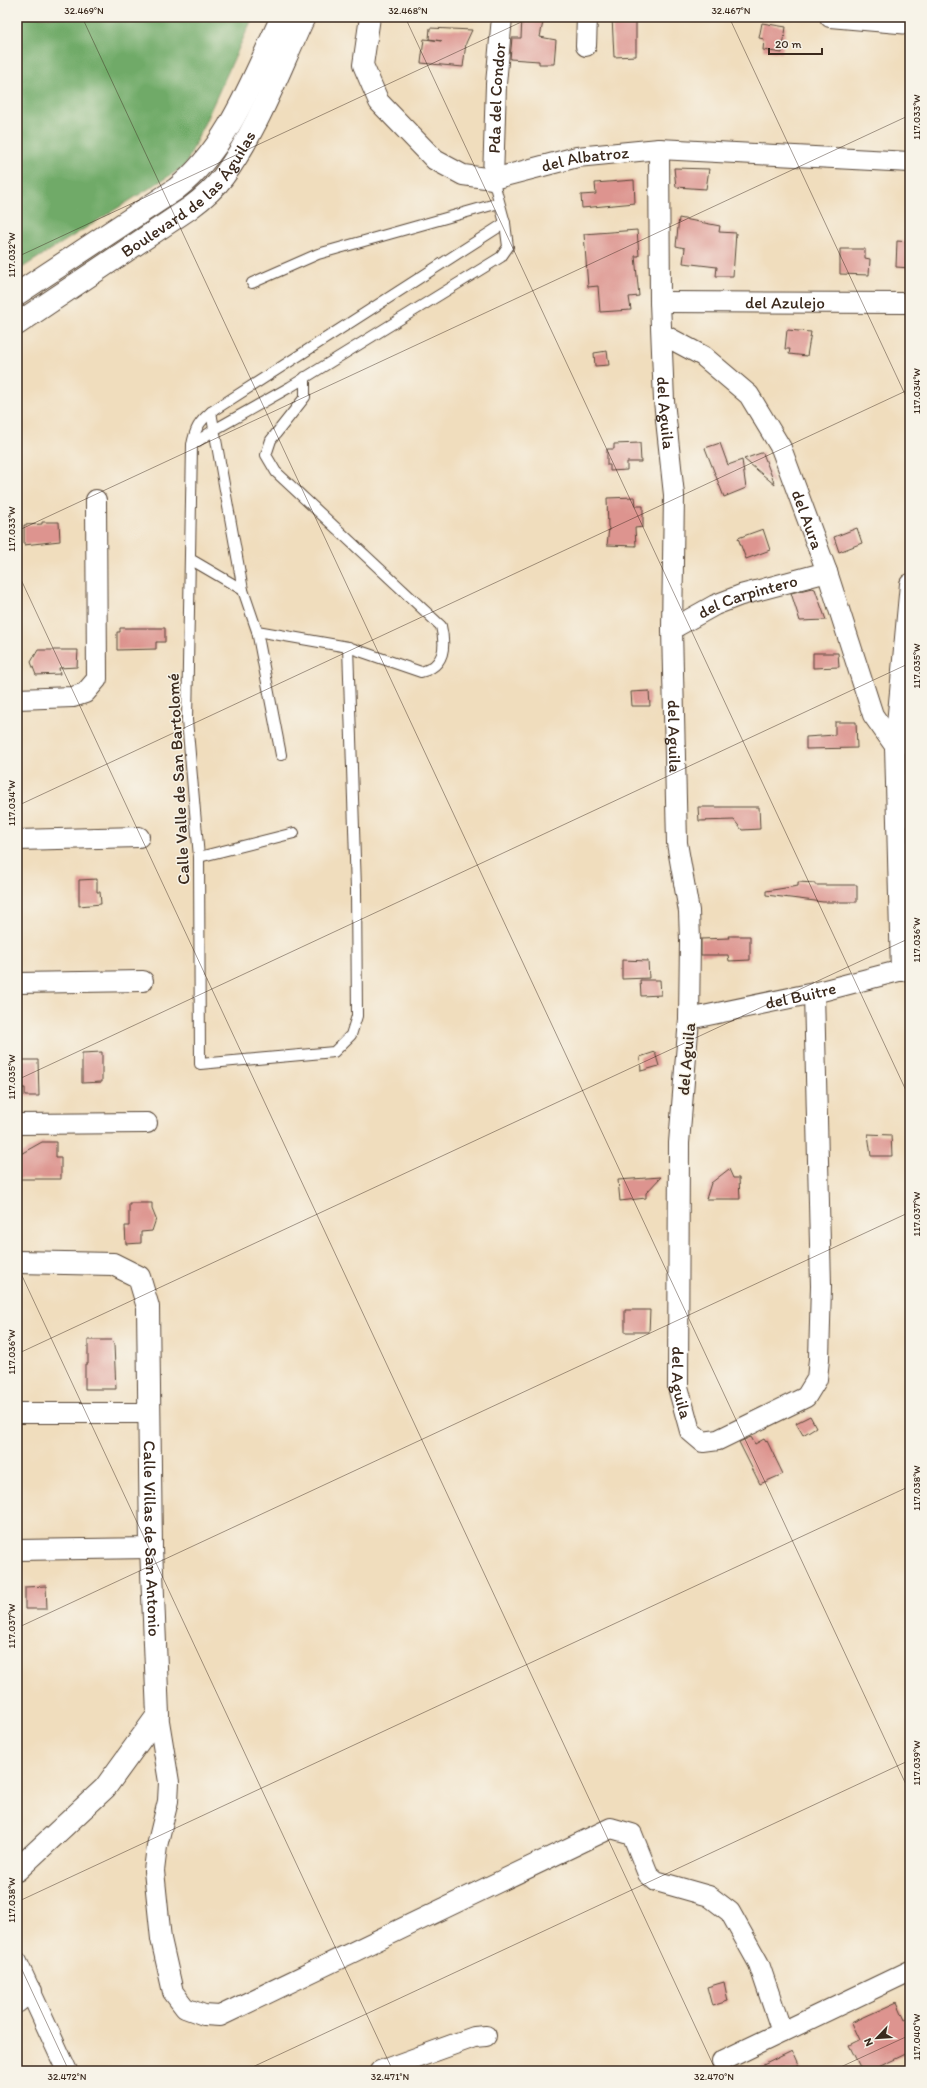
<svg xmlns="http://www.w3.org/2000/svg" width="927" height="2088" viewBox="0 0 927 2088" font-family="Itim,sans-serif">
<rect width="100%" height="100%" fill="#f7f3e8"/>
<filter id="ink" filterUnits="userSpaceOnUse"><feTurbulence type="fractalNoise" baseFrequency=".025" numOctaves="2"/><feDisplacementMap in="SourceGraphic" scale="8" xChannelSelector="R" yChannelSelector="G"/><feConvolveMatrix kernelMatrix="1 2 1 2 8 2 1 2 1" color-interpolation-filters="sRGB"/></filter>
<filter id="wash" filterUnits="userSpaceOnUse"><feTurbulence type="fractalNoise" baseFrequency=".012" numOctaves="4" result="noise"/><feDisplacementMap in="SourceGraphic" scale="16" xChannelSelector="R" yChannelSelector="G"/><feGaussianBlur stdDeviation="0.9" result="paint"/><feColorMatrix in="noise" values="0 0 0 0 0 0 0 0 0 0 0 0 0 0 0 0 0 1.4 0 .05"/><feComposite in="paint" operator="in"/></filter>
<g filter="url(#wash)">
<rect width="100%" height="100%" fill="#f0ddbd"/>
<path fill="#70aa68" stroke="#566a43" d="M17,17H253L185,166L17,271Z"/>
<g id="blocks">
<g fill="#dd948f">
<path d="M522,17H544L540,37L556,40L554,64H539V61L510,59L512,38H521Z"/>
<path d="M612,17L636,18V56L614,57Z"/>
<path d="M762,23L786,27L782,53L763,50L764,39L759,38Z"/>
<path d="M430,28L472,30L466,43L463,67L421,63L424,39L442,41L429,39Z"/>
<path d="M674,168L709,169L706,189L676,187Z"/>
<path d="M634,180L635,203L582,208L581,195L596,194L595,183Z"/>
<path d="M679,218L720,226L719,232L736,233L733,276H716L717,267L683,263L685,248L676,246Z"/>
<path d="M637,230L639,256H635L639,296L629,297L631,310L600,312L598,286L588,287L584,234Z"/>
<path d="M897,241L910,242V268L896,267Z"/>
<path d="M840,249H865V258L870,259L869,275L840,274Z"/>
<path d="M787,330L811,332L807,356L789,354L790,349H785Z"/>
<path d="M607,351L609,365L595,366L594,353Z"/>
<path d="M640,443L641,462H627V470L610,471V465H607V449H614V444Z"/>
<path d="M720,443L728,465L742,460L746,488L724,497L705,448Z"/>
<path d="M761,453H763L775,485L744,459Z"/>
<path d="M635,497L636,506H643V527L635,528L636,546L607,545L609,528L608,527L607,498Z"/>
<path d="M42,522H59L60,541L24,545V525L42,524Z"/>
<path d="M857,528L862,543L839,552L834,537Z"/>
<path d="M763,529L770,550L746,559L738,538Z"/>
<path d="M812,588L815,589L826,620L800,621L791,593Z"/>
<path d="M120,628H165V642H156V649L117,650V632H120Z"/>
<path d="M38,650H78L77,667L59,668L60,674L36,675L31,662Z"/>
<path d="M813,653H838L839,667L813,668Z"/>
<path d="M649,691L650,706H632L631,692Z"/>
<path d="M835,722H856L857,748L806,749V737L835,735Z"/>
<path d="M698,807H759L760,829L742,830L734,820L699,821Z"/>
<path d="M97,879V892H100L101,904L79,906V880Z"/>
<path d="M798,882L815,883V885H857V902H823L766,895V891L798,886Z"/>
<path d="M728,936H750V960L729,961L728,955H701V939L729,938Z"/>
<path d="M622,960L648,961L649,978L622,979Z"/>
<path d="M640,980H660L661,995L641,996Z"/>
<path d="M102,1052V1082L82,1083V1053Z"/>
<path d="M655,1052L659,1066L641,1071L640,1057Z"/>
<path d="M17,1060H38L39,1096H25V1088H18Z"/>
<path d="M868,1134L891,1135L892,1156H871Z"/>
<path d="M42,1142H56V1157H61V1179H17V1156Z"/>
<path d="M729,1169L733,1178H739L740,1199H706L711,1183Z"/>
<path d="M661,1177L646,1193V1198L620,1201L618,1180Z"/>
<path d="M129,1203H152V1209L156,1219L152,1231L141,1232V1243L126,1244L125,1226H129Z"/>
<path d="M625,1310H650L649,1332H625Z"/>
<path d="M88,1340H112L114,1345L116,1389H85V1364H88Z"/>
<path d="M810,1416L816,1427L803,1435L796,1423Z"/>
<path d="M751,1437L755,1444L764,1439L766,1442L767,1441L783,1474L760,1484L739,1442Z"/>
<path d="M46,1586L47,1609H25V1587Z"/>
<path d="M724,1982L728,2001L712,2006L707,1987Z"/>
<path d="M897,2002L905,2020L910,2018V2052L870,2071H862L849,2045L859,2040L851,2023Z"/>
<path d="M792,2051L801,2071H751Z"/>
</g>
</g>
</g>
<g filter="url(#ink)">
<use href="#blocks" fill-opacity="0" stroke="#564536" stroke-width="1"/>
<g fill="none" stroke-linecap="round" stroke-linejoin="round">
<g stroke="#564536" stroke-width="12">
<g id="service">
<path d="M252,283L318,254L499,203"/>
<path d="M305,377V397L271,440L266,455L276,472L441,626C446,647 445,666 421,672L348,647"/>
<path d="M211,412L243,590"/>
<path d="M192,445L214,430L290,387L501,257L508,247L505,223L493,179"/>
<path d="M190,559L243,590L257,631L281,755"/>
<path d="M257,631L348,647L356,889L357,1016L351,1035L334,1052L200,1064L199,857L187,720L192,445C195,429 199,422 211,412L505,223"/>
<path d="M199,857L294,833"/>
</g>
</g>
<g stroke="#564536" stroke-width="22">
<g id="minor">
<path id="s1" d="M370,17L363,65L379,102L435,160L463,175L493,179L577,157L659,149L910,162"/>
<path d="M830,17L910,24"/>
<path d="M586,46L587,17"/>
<path id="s2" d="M659,149L660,302L664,401L674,495L672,629L677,843L689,911L690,941L689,1019L679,1143L678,1387L690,1431L703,1442L718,1440L806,1397L817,1379L819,1359L821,1286L814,993"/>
<path id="s3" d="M493,179L496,84L502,17"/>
<path id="s4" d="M660,302L910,303"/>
<path id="s5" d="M662,334L703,356L749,395L781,448L827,572L873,715L895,746"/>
<path id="s6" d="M672,629L715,605L741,595L827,572"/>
<path d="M17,699L73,697L85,693L97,679L96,500"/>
<path d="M17,840L139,837"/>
<path d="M901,971L895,746L910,584"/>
<path d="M17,983L143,981"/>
<path id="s7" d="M689,1019L814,993L910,968"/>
<path d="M17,1124L147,1123"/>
<path d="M17,1413H149"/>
<path d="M17,1550L151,1548"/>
<path d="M158,1715L169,1782L168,1801L157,1846L154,1871L161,1939L173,1992L185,2008L204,2015L220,2016L611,1828L632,1834L648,1874L656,1881L709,1896L730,1912L759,1964L782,2032"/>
<path d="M17,1962L67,2071"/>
<path d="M17,2003L32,1991"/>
<path d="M722,2061L910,1971"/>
<path d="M380,2071L474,2037L486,2036"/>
</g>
</g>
<g stroke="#564536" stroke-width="24">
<g id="tertiary">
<path id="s8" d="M17,1262L113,1264L139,1277L148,1307L151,1548L158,1715L105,1788L17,1870"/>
</g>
</g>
<g stroke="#564536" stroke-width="24">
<g id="secondary">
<path d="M17,294L176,189C229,147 253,77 282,17"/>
<path id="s9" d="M17,324L190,208C202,199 214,189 223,177C258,129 279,70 304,17"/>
</g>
</g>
<use href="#service" stroke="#fff" stroke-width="10"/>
<use href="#minor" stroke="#fff" stroke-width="20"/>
<use href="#tertiary" stroke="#fff" stroke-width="22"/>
<use href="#secondary" stroke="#fff" stroke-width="22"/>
</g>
</g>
<path fill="none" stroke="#3b2a1e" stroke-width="1" stroke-opacity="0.45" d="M82,17L910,1793M405,17L910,1099M729,17L910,405M17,257L532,17M17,531L910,115M17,571L716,2071M17,806L910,389M17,1080L910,663M17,1265L393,2071M17,1354L910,938M17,1628L910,1212M17,1902L910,1486M17,1959L69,2071M244,2071L910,1760M832,2071L910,2035"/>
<g text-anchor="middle" stroke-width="3" stroke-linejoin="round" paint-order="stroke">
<g font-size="17" fill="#3b2a1e" stroke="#f7f3e8">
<text dy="6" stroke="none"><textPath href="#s3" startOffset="81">Pda del Condor</textPath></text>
<text dy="6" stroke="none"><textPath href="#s1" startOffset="326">del Albatroz</textPath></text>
<text dy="6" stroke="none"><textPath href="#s9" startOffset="217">Boulevard de las Águilas</textPath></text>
<text dy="6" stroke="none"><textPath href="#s4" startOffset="125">del Azulejo</textPath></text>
<text dy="6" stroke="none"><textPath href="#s2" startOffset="264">del Aguila</textPath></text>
<text dy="6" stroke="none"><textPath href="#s5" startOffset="245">del Aura</textPath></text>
<text dy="6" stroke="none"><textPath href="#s6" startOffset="83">del Carpintero</textPath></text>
<text dy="6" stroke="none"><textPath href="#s2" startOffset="588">del Aguila</textPath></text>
<text transform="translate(178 779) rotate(-93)" y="6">Calle Valle de San Bartolomé</text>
<text dy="6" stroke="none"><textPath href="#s7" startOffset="114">del Buitre</textPath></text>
<text transform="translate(686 1059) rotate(-85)" y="6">del Aguila</text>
<text dy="6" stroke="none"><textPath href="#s2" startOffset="1236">del Aguila</textPath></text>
<text dy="6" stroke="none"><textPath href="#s8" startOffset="388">Calle Villas de San Antonio</textPath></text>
</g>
</g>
<rect width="927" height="2088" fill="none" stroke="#f7f3e8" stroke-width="44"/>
<g transform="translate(877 2038) rotate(245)" stroke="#f7f3e8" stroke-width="3" paint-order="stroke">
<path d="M0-3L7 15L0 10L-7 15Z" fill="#3b2a1e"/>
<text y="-6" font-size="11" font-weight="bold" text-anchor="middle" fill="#3b2a1e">N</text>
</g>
<path d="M769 48v6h53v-6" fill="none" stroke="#3b2a1e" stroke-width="2"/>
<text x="775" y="48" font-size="12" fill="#3b2a1e" stroke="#f7f3e8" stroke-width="3" paint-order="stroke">20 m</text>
<rect x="22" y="22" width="883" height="2044" fill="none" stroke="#3b2a1e" stroke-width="1.5"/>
<g font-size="10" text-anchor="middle" fill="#3b2a1e">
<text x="84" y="14">32.469°N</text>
<text x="408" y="14">32.468°N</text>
<text x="731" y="14">32.467°N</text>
<text transform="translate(916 117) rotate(-90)" y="4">117.033°W</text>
<text transform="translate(11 255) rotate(-90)" y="4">117.032°W</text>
<text transform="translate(916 391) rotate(-90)" y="4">117.034°W</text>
<text transform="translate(11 529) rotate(-90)" y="4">117.033°W</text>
<text transform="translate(916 666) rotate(-90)" y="4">117.035°W</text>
<text transform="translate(11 803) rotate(-90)" y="4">117.034°W</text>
<text transform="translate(916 940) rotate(-90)" y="4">117.036°W</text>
<text transform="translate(11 1077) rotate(-90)" y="4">117.035°W</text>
<text transform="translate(916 1214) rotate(-90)" y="4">117.037°W</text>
<text transform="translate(11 1352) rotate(-90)" y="4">117.036°W</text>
<text transform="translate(916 1488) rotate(-90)" y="4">117.038°W</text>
<text transform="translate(11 1626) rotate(-90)" y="4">117.037°W</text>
<text transform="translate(916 1763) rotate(-90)" y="4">117.039°W</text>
<text transform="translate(11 1900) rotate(-90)" y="4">117.038°W</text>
<text transform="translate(916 2037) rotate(-90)" y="4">117.040°W</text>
<text x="67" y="2080">32.472°N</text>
<text x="390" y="2080">32.471°N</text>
<text x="714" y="2080">32.470°N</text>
</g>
</svg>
